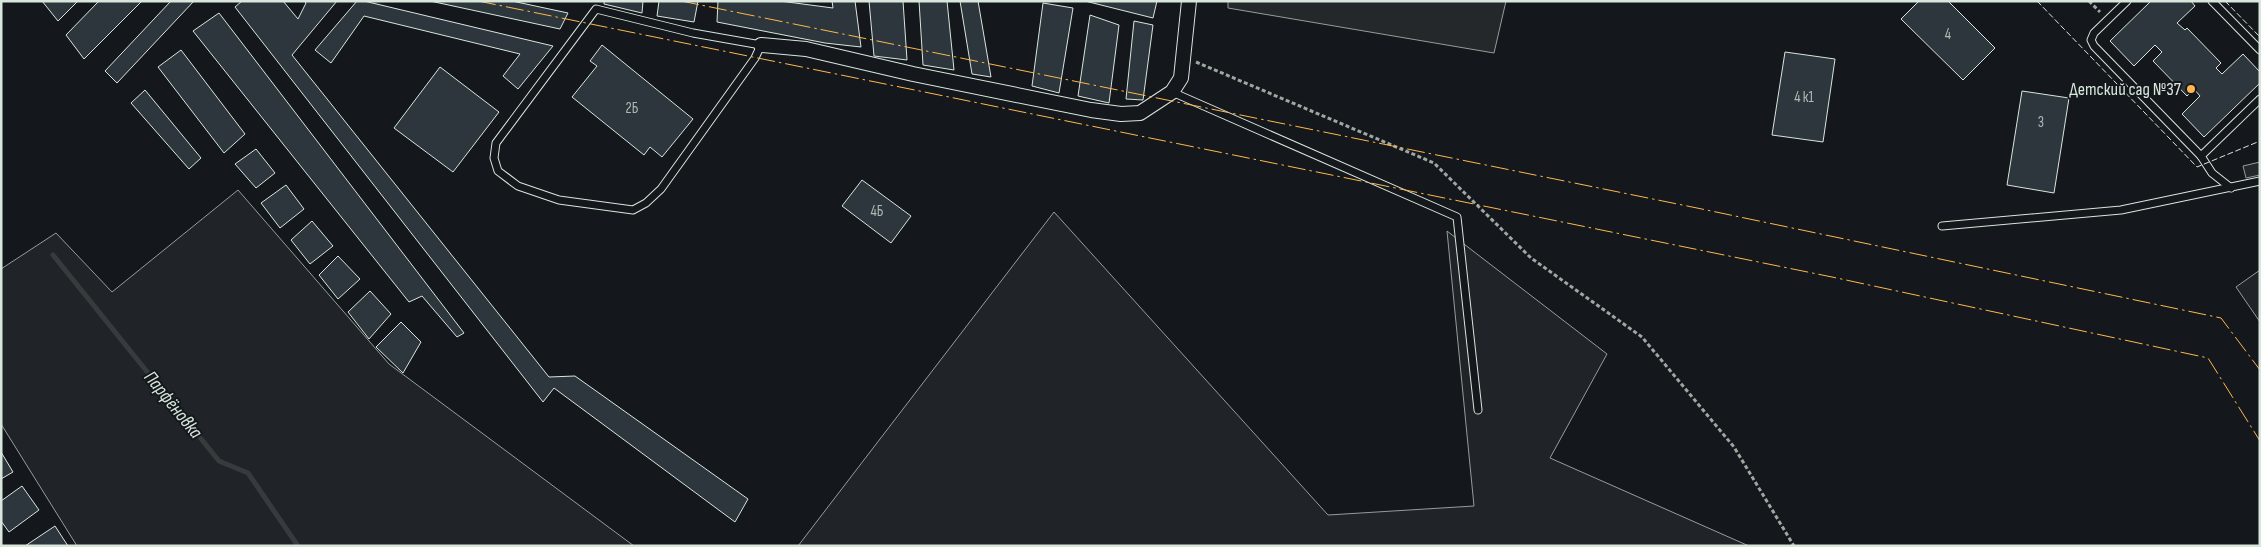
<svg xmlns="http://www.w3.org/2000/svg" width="2261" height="547" viewBox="0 0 2261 547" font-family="'Sofia Sans Condensed',sans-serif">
<rect width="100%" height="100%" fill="#14181c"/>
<g fill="#202428" stroke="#939e99">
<path d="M238,190L389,364L634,546H77L1,424V269L56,233L112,292Z"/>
<path d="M1054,212L1328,515L1474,506L1447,231L1607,354L1550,458L1749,546H798Z"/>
<path d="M2260,270V322L2236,287Z"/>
</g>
<g fill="#24282b" stroke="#939e99">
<path d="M1228,1H1506L1494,53L1228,8Z"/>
<path d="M2260,162V175L2246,178L2243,166Z"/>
</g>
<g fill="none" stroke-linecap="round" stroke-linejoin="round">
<path stroke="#363b3e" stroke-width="5" d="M53,255L219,461L248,473L298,546"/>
</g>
<g fill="#2c363c" stroke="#d8e6dc">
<path d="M42,1H78L58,21Z"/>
<path d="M99,1H142L84,59L66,35Z"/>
<path d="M171,1H194L117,83L105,71Z"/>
<path d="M242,1H283L298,19L306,3L304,1H337L292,55L549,377L575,376L748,499L735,522L554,388L543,402L235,7Z"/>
<path d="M357,1H364L553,46L518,89L503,76L520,54L364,16L331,63L315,50Z"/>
<path d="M430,1H512L568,13L560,29Z"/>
<path d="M604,1H643L642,13L604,4Z"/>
<path d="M659,1H698L694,22L657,16Z"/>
<path d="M718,1H780L833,8L832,1H855L861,47L825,43L717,22Z"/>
<path d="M869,1H903L907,60L874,56Z"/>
<path d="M919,1H947L954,70L923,65Z"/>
<path d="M960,1H978L991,77L972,74Z"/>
<path d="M1085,1H1157L1153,18Z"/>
<path d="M1919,1H1948L1995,48L1963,80L1901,19Z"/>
<path d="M2151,1H2191L2195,6L2177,23L2185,30L2187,28L2221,63L2216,68L2222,74L2243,54L2260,72V83L2204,137L2182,114L2200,96L2194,89L2187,96L2153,61L2162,52L2155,45L2134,66L2110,41Z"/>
<path d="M1043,3L1073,8L1059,93L1032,86Z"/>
<path d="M219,13L464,333L457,337L422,296L409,302L193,31Z"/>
<path d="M1090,15L1119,25L1109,103L1078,96Z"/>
<path d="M1134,21L1153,25L1143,100L1126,99Z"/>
<path d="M602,45L693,119L662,157L650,147L644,155L572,97L597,66L590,61Z"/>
<path d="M181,50L245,134L224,153L158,67Z"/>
<path d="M1785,52L1835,59L1823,142L1772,135Z"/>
<path d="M440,67L499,112L453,172L394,128Z"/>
<path d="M145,90L201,158L189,169L131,103Z"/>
<path d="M2022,91L2069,98L2054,193L2007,185Z"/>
<path d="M256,149L275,173L256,188L235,164Z"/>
<path d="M862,180L911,216L891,243L842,206Z"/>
<path d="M286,185L304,209L280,228L261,203Z"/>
<path d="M312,221L333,246L310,264L291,240Z"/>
<path d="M338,256L360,279L338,299L319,275Z"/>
<path d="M370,291L391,314L369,339L348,312Z"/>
<path d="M401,322L421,342L403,373L376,347Z"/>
<path d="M1,452L13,472L1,479Z"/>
<path d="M22,486L39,510L9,532L1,521V501Z"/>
<path d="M55,526L68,546H25Z"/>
</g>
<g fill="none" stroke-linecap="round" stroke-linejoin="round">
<g stroke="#d8e6dc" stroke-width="9">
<g id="service">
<path d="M2127,1L2094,33L2091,40L2094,46L2201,156L2260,99"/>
<path d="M2212,1L2260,50"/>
<path d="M596,9L693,33L761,45L755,58L661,189L646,203L633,210L559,200L518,186L498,171L494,158L496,143Z"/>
<path d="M1172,92L1457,217L1478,410"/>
<path d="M2201,156L2212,173L2231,188"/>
<path d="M1942,226L2121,210L2260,181"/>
</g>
</g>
<g stroke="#d8e6dc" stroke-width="16">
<path id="minor" d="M761,45L806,49L913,74L1091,110L1121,114L1140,113L1172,92L1181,78L1189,1"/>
</g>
<g stroke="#9da8a2" stroke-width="3" stroke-dasharray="4 2.5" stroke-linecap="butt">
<path d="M2089,1L2100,12"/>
<path d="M1196,62L1434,163L1531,258L1642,337L1734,447L1794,546"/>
</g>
<use href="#service" stroke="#14181c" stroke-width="7"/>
<use href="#minor" stroke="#14181c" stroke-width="14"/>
<g stroke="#d8e6dc" stroke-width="1" stroke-dasharray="6 2.5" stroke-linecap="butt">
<path d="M2037,1L2197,167L2260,141"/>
<path d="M2225,1L2260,37"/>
</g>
<g stroke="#ffb74d" stroke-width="1" stroke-dasharray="18 4 2.5 4" stroke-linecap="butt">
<path d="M478,1L1832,277L2208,358L2260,441"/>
<path d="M681,1L1697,208L2221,318L2260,370"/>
</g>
</g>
<circle fill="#ffb74d" stroke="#14181c" stroke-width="2" cx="2191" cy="89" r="5"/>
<g text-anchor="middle" stroke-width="4" stroke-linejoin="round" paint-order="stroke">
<g font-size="15" fill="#adbab4">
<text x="1948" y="39">4</text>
<text x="1804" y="102">4 к1</text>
<text x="632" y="113">2Б</text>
<text x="2041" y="127">3</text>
<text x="877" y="216">4Б</text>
</g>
<g font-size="18" fill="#d8e6dc" stroke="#14181c" text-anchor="end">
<text x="2181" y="95">Детский сад №37</text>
</g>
<g font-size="19" font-style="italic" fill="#d8e6dc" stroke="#14181c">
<text transform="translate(174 404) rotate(51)" y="7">Парфёновка</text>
</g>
</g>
<rect width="2261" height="547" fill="none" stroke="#d8e6dc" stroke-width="5"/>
</svg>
